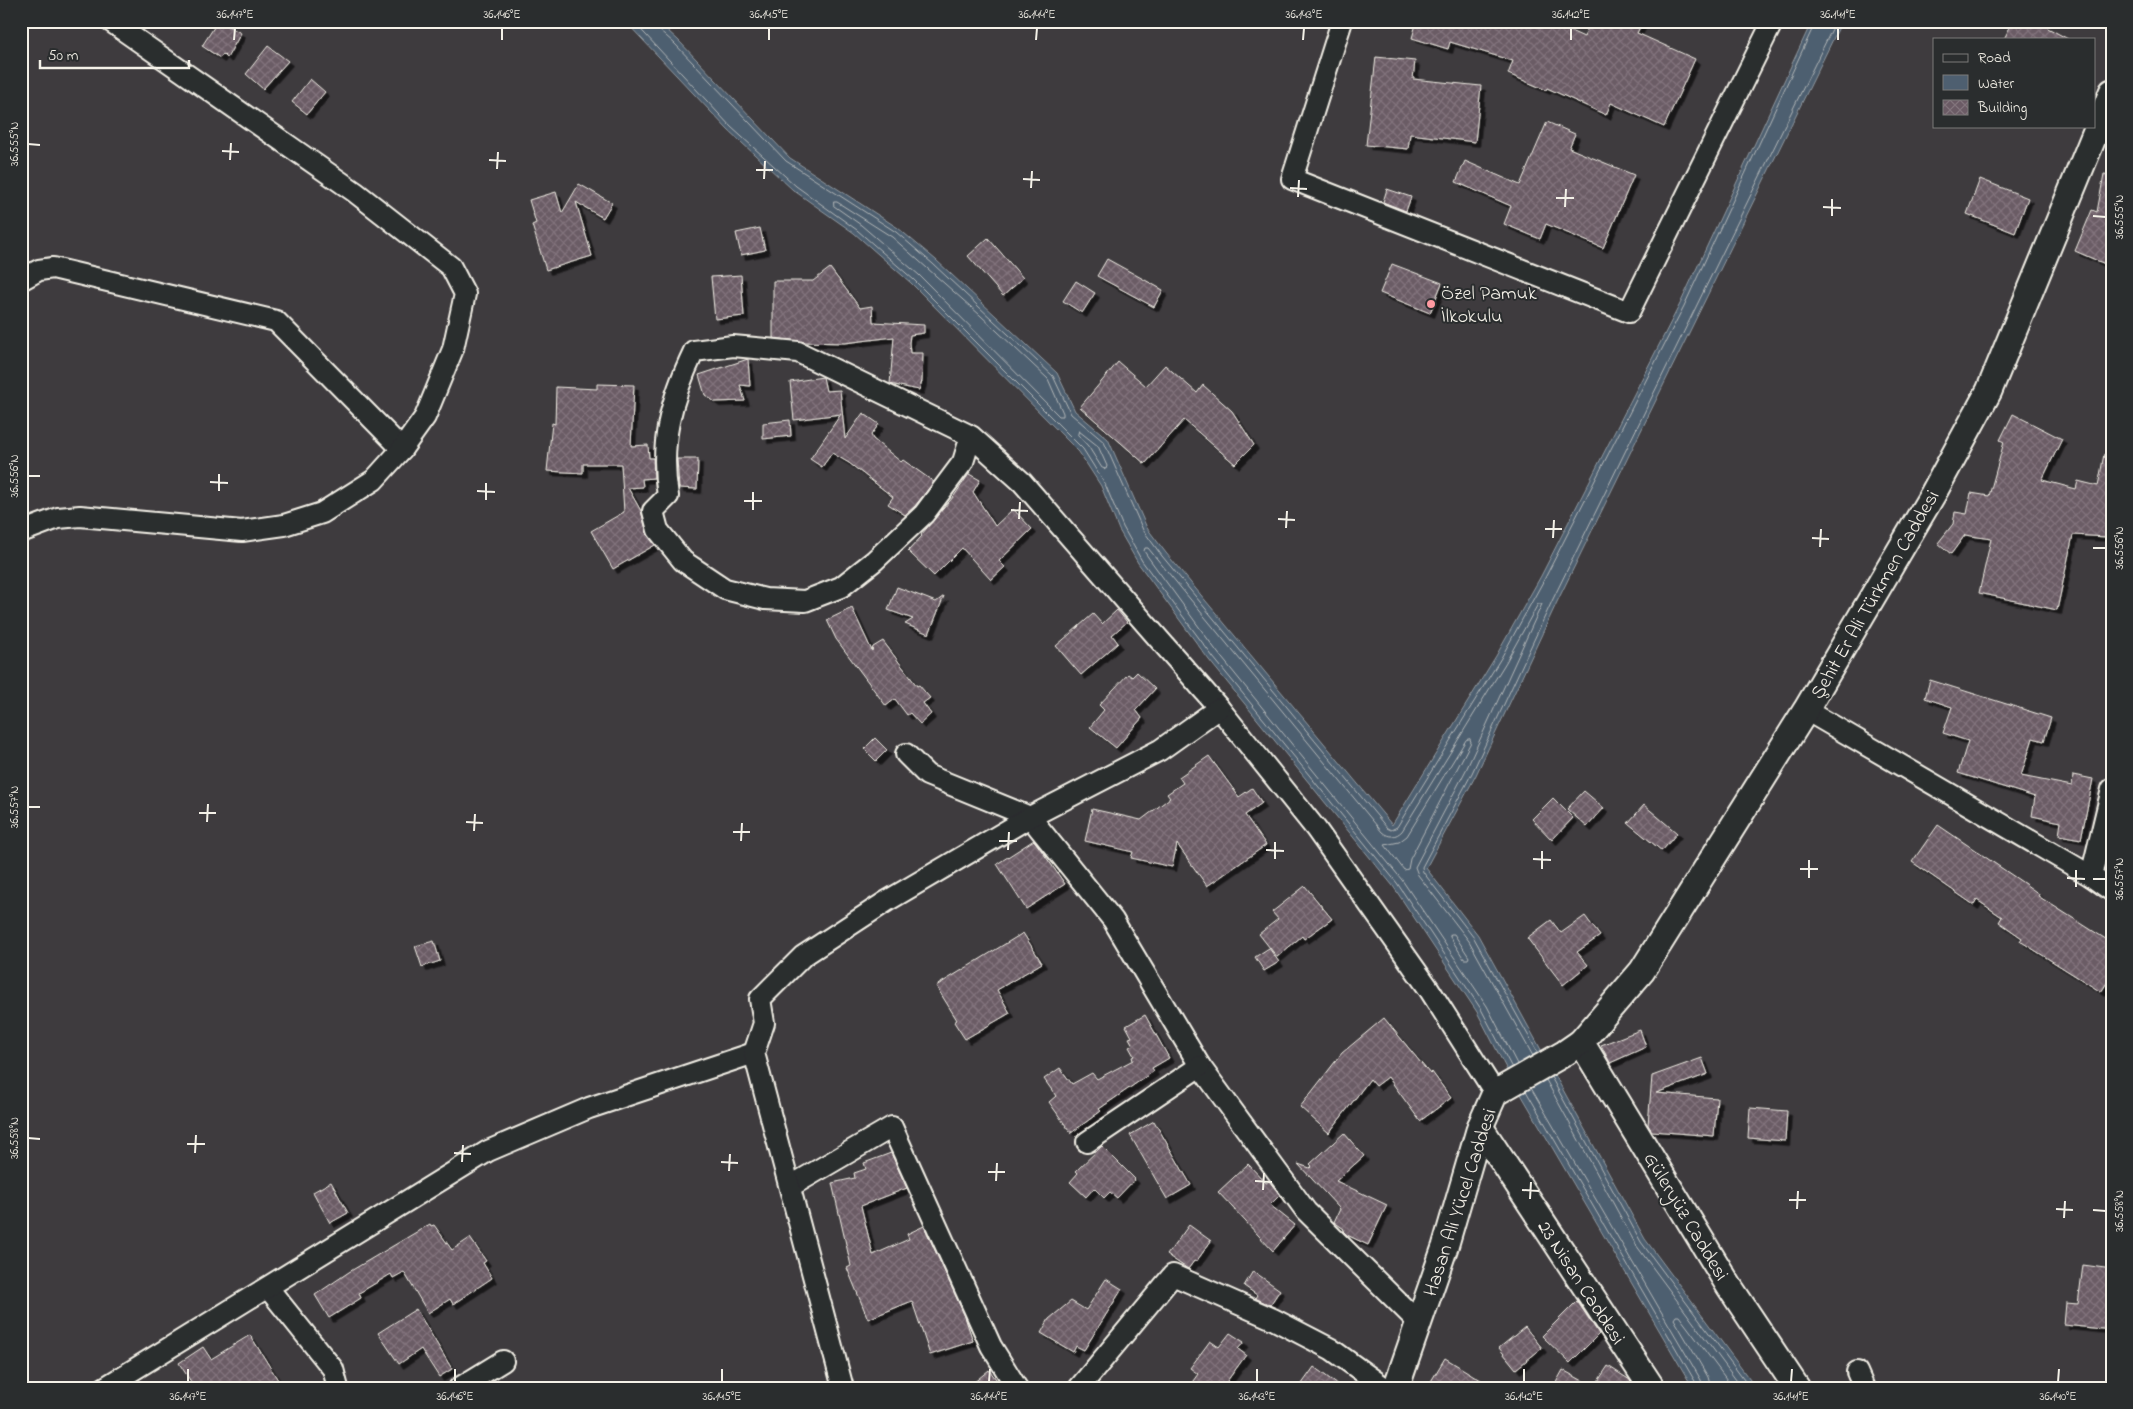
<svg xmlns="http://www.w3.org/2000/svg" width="2133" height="1409" viewBox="0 0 2133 1409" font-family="'Indie Flower',sans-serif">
<defs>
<pattern id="building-cross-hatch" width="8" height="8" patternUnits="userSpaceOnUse" patternTransform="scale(1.25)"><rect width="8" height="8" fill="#6b5b65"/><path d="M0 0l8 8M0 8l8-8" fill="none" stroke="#81737b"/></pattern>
<filter id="shadow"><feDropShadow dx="4.5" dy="4.5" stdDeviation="0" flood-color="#0009"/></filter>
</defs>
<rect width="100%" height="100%" fill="#3e3b3e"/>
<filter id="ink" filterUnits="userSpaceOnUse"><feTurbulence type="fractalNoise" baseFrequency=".02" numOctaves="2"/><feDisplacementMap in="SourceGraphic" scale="10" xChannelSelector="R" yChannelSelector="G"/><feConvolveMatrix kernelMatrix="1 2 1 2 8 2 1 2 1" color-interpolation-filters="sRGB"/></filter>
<g filter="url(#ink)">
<path fill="#4e5f70" stroke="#9099a0" d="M625,21H657L678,40L790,158L898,228L936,260L1057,373L1075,411L1108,439L1147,528L1166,553L1392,825L1496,656L1541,576L1680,304L1812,21H1842L1557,602L1476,775L1426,868L1478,935L1645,1239L1756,1388H1693L1508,1072L1477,1012L1393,886L1209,660L1138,563L1119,530L1101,486L1079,452L911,283L854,233L793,190L728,130Z"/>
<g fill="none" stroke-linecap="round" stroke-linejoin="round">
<g stroke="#b2b7b8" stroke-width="1">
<path d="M633,21L731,127L796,186L857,230L914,280L1083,449L1105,484L1123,527L1142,561L1213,657L1397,883L1481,1009L1512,1068"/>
<path d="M655,21L656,27L675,44L786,161L896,232L933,264L1053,376L1071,414L1104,442L1143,530L1162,556L1387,828L1391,830L1397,827L1501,658L1545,578L1684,306L1816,21"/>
<path d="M834,202H837L892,237L980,315L1048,379L1063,413V416H1059L919,275L861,225L834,206Z"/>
<path d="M1079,431L1098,446L1107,466L1106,469L1102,468L1088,446L1078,435Z"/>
<path d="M1470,739L1471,742L1410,859L1408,869L1404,870L1385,845L1399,842L1407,836L1466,740Z"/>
<path d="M1451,934H1454L1469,957L1468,959H1464L1450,937Z"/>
<path d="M1538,1053L1474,938L1423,872L1422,867L1472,773L1553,599L1836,21"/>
<path d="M1517,1064L1487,1006L1402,880L1218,653L1148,557L1144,551L1145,548H1148L1382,832C1389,838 1396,837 1402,831L1506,662L1538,604H1542L1466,770L1415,867L1418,875L1469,941L1533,1056"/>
<path d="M1551,1077L1641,1242L1750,1388"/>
<path d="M1546,1080L1636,1245L1742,1388"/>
<path d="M1531,1088L1701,1380L1703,1388"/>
<path d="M1526,1091L1696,1383L1697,1388"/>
<path d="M1711,1388L1708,1377L1674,1319L1676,1316H1679L1733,1388"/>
</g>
</g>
<g fill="url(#building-cross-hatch)" stroke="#f4f1e8" filter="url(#shadow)">
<path d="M218,21L241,33L227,58L223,54L220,58L202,46Z"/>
<path d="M1417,21H1548L1584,37L1591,21H1643L1637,33L1695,59L1664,127L1611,103L1606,115L1547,88L1546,90L1508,74L1513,61L1450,42L1448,49L1412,38Z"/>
<path d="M2013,21H2035L2068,39H2004Z"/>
<path d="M268,46L288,61L263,89L246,74Z"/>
<path d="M1376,57L1415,61L1413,79L1481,86L1475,142L1410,134L1408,149L1366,145Z"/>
<path d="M310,79L325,92L307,114L292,102Z"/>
<path d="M1547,122L1575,134L1569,148L1634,175L1603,248L1546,224L1540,239L1504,224L1511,206L1456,182L1465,161L1520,185Z"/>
<path d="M2104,174L2112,175V267L2075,251L2092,210L2097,212Z"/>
<path d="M1980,179L2028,198L2015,233L1967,214Z"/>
<path d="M579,184L612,203L603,218L576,202L592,256L546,270L532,225L536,223L529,200L556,192L562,213Z"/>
<path d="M1387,189L1411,197L1406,211L1383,202Z"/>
<path d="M760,228L765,250L741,255L736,233Z"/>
<path d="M988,238L1023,278L1003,296L968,256Z"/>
<path d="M1107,259L1163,290L1154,307L1097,276Z"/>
<path d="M1392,264L1442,283L1430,313L1380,293Z"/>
<path d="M830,268L860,308L872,306L873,322L924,325V333L910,335L909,343L910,353H923L922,381L919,390L890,384L894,337L845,343L804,342L773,338V281H813Z"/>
<path d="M741,275L744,316L715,319L711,277Z"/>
<path d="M1076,281L1095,293L1082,313L1063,301Z"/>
<path d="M748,359L750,386L740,385L745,401L715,402L705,395L699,375Z"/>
<path d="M1118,362L1146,386L1165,365L1197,393L1203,385L1232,411L1254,445L1235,464L1184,420L1145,464L1080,407Z"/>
<path d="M823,377L826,391L840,390L845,439L863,413L879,424L871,435L873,439L901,462L903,460L934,482L915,506L905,515L888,504L893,497L849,463L832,453L822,467L810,459L841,414L794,420L790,382Z"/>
<path d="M597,384L634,385L631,446L648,445L649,458H653L654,478L642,479L643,487L628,488L641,511L647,533L655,545L613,569L591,531L624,512L621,464H583V473L547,471L552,423L555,424L556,387L597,389Z"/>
<path d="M2013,414L2062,439L2042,480L2076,489L2078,481L2098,486L2104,454L2112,455V507L2110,506L2107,537L2073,535L2057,610L1979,593L1991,539L1965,535L1951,554L1938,543L1953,524L1955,512L1967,514L1971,493L1989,496L2004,442L2000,440Z"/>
<path d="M790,420L791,436L763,439V423Z"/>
<path d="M677,459H698L697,489L679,488Z"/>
<path d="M969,474L980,480L973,492L995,526L1013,509L1032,529L999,561L1005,567L991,580L962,548L934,576L908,551L922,536L921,535L954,496Z"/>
<path d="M897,587L936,602L944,596L929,634L905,624L913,619L888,610Z"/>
<path d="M852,608L872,651L873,647L883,641L917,686L919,685L930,698L923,703L931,714L920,724L910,713L907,715L895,699L886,706L836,639L827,620Z"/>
<path d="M1117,610L1127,622L1112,635L1118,643L1081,675L1056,646L1093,614L1102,624Z"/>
<path d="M1137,672L1155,689L1136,710L1142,718L1116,748L1090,727L1104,710L1099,705L1128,674L1132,677Z"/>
<path d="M1930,680L2051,718L2044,741L2033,738L2021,776L2072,786L2073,775L2093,779L2081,839L2059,835L2061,822L2032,816L2035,797L1958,773L1968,741L1943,733L1952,707L1925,698Z"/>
<path d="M875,738L887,750L876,761L864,749Z"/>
<path d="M1209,756L1239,797L1252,788L1262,803L1245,815L1266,845L1219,878L1207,886L1177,844L1172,867L1131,858L1133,852L1085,841L1092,809L1141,820L1170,798L1167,794L1183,783L1179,777Z"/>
<path d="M1584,791L1604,808L1587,827L1567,809Z"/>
<path d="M1553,798L1573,818L1552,840L1532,819Z"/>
<path d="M1644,805L1677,833L1662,851L1628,823Z"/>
<path d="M1938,825L2025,884L2039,894L2038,896L2112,943V975L2101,992L2020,941L2022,938L1999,922L2002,917L1977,900L1974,905L1912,862Z"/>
<path d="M1034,840L1065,884L1026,909L997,864Z"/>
<path d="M1305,886L1332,919L1304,939L1302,936L1277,957L1259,934L1278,919L1272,912Z"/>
<path d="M1585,916L1600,936L1577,952L1588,965L1563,985L1527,938L1551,920L1561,933Z"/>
<path d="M1023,933L1042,963L997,990L1010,1013L965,1039L954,1022L957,1020L936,986Z"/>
<path d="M434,941L440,961L422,967L415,946Z"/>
<path d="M1269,948L1279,962L1264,971L1255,957Z"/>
<path d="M1145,1015L1169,1058L1152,1068L1154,1071L1099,1109L1101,1111L1071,1133L1049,1102L1056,1096L1044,1079L1060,1068L1072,1084L1092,1073L1097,1079L1133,1060L1132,1057L1134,1056L1129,1047L1133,1045L1129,1038L1132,1037L1126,1026Z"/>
<path d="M1384,1018L1430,1074L1432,1072L1451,1098L1420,1121L1388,1077L1376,1086L1370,1079L1329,1133L1300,1107L1342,1053Z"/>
<path d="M1640,1030L1646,1047L1610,1063L1601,1045Z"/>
<path d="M1702,1058L1708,1074L1656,1093L1717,1098L1714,1136L1652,1131L1648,1125L1652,1076Z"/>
<path d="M1750,1108L1787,1111L1785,1141L1748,1138Z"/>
<path d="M1154,1121L1191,1185L1167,1199L1130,1135Z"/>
<path d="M1344,1133L1364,1156L1336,1181L1387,1205L1368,1245L1347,1235L1343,1231L1344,1229L1334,1222L1340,1209L1298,1164L1310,1168L1312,1166L1310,1164Z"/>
<path d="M1102,1146L1135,1179L1117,1198L1110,1192L1104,1198L1094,1188L1086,1197L1070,1182L1078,1173L1076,1171Z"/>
<path d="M891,1153L907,1188L861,1206L873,1255L909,1239L907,1234L924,1226L964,1314L973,1341L930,1355L912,1301L868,1319L847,1268L851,1266L832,1183L855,1178L854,1173L866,1169L864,1163Z"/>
<path d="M1248,1164L1266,1183L1269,1181L1280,1195L1270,1205L1295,1225L1273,1251L1218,1192Z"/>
<path d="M331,1182L348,1213L330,1223L313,1192Z"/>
<path d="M430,1224L431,1226L434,1225L452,1250L470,1238L486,1261L483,1263L492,1278L453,1304L450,1299L428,1313L404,1272L393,1278L391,1274L359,1293L361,1298L329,1318L315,1295L349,1272Z"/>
<path d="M1189,1225L1211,1241L1196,1262L1194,1261L1188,1269L1167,1255Z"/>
<path d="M2083,1265L2112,1269V1330L2064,1325L2066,1303L2078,1304Z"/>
<path d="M1253,1271L1280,1290L1270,1305L1255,1298L1257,1295L1244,1286Z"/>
<path d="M1106,1279L1122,1289L1084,1350L1076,1346L1073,1352L1041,1333L1049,1319L1071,1301L1086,1310Z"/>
<path d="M1577,1301L1599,1334L1570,1363L1542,1336Z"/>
<path d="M416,1309L452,1369L439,1377L421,1349L399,1364L378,1333Z"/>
<path d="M1525,1327L1542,1348L1516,1369L1499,1348Z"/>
<path d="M1230,1333L1244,1342L1238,1349L1246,1355L1222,1388H1188L1198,1374L1190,1368L1210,1341L1219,1347Z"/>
<path d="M250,1335L283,1388H195L179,1363L203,1347L211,1359Z"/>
<path d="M1445,1358L1494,1388H1427Z"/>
<path d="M1608,1366L1630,1380L1635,1388H1553L1563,1370L1594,1387Z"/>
<path d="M1314,1367L1342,1388H1299Z"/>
<path d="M989,1370L1003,1388H967Z"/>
</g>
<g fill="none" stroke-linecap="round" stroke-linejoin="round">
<g stroke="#f4f1e8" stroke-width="24">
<g id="minor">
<path d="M1342,21L1292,179L1629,312L1773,21"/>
<path d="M21,280L39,270L53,268L276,321L402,449"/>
<path d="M971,436L963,462L924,514L874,561L841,587L805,601L765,599L725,589L683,561L658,530L653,511L668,496C659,443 671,399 694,351L733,346L798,352L971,436L1022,482L1219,708L1316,829L1429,989L1495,1093"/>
<path d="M21,532L58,518L80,516L242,531L284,525L322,513L374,480L402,449L425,417L453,349L465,294L451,267L355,192L110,21"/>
<path d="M1806,710L2091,876L2112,891"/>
<path d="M906,754L927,775L1030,817L1113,920L1200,1066L1306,1211L1420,1324"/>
<path d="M2091,876L2112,789"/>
<path d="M1087,1142L1200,1066"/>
<path d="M791,1186L892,1127L991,1346L1017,1388"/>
<path d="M268,1288L333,1369L338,1388"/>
<path d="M1857,1372L1864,1388"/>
<path d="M104,1388L488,1151L589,1108L754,1053"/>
<path d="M459,1388L503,1361"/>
<path d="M843,1388L754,1053L764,1023L760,999L803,956L887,901L1030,817L1160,750L1219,708"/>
<path d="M1079,1388L1173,1275L1273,1319L1331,1349L1385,1388"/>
</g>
</g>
<g stroke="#f4f1e8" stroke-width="29">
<g id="tertiary">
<path d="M1581,1042L1729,1286L1797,1388"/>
<path d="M1480,1127L1652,1388"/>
<path d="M1396,1388L1445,1247L1480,1127L1495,1093L1565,1053L1581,1042L1642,971L1806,710L1933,494L1989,391L2112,92"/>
</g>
</g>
<use href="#minor" stroke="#2a2d2e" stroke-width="20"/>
<use href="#tertiary" stroke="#2a2d2e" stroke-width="25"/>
</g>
</g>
<path fill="none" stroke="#f4f1e8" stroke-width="2" d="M234,40L235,28M502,40V28M769,40V28M1036,40L1037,28M1303,40L1304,28M1571,40V28M1838,40V28M28,144L40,145M222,151L239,152M230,160L231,143M489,160L506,161M497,169L498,152M756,170H773M764,179L765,161M1023,179L1040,180M1031,188L1032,171M1290,188L1307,189M1298,197L1299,180M1556,198H1574M1565,207L1566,189M1823,207L1841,208M1832,216V199M2093,216L2106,217M28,476H40M210,482L228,483M219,491V474M477,491L495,492M486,500V483M744,501H762M753,510V492M1011,510L1028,511M1019,519L1020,502M1278,519L1295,520M1286,528L1287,511M1545,529H1562M1553,538L1554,520M1812,538L1829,539M1820,547L1821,529M2093,548H2106M28,807H40M199,813H216M207,822L208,804M466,822L483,823M474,831L475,814M733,832H750M741,841L742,823M999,841H1017M1008,850L1009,832M1266,850L1284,851M1275,859V842M1533,859L1551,860M1542,869V851M1800,869H1818M1809,878V860M2067,878L2085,879M2093,879H2106M2076,887V870M28,1138L40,1139M187,1144H205M195,1153L196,1135M454,1153L471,1154M462,1162L463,1145M721,1162L738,1163M729,1171L730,1154M988,1172H1005M996,1181L997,1163M1255,1181L1272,1182M1263,1190L1264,1173M1522,1190L1539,1191M1530,1199L1531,1182M1789,1200H1806M1797,1209L1798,1191M2056,1209L2073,1210M2093,1210L2106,1211M2064,1218L2065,1201M188,1382V1369M455,1382V1369M722,1382V1369M989,1382L990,1369M1257,1382V1369M1524,1382V1369M1791,1382L1792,1369M2058,1382L2059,1369"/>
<circle fill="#ff9aa2" stroke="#2a2d2e" stroke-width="2" cx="1431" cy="304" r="5"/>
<g text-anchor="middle" stroke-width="4" stroke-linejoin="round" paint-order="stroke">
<g font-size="20" fill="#f4f1e8" stroke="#2a2d2e" text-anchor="start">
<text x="1441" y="299">Özel Pamuk<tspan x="1441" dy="23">İlkokulu</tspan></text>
</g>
<g font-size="20" fill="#f4f1e8" stroke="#2a2d2e">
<text transform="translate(1874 594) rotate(-60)" y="7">Şehit Er Ali Türkmen Caddesi</text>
<text transform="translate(1459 1202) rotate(-72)" y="7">Hasan Ali Yücel Caddesi</text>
<text transform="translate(1687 1216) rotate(59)" y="7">Güleryüz Caddesi</text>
<text transform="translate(1582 1282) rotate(57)" y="7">23 Nisan Caddesi</text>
</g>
</g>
<rect width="2133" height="1409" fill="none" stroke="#2a2d2e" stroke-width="55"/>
<rect x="1933" y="38" width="162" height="90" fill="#2a2d2e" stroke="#7b7b78"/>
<rect x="1943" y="54" width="25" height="8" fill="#2a2d2e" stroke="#7b7b78"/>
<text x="1978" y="62" font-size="15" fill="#f4f1e8">Road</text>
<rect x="1943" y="75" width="25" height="15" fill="#4e5f70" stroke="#7b7b78"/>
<text x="1978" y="88" font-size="15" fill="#f4f1e8">Water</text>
<rect x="1943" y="100" width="25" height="15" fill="url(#building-cross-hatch)" stroke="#7b7b78"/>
<text x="1978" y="112" font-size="15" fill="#f4f1e8">Building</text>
<path d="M40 60v8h149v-8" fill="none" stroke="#f4f1e8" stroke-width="2.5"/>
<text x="48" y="60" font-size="15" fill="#f4f1e8" stroke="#2a2d2e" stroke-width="4" paint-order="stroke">50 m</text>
<rect x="28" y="28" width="2078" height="1354" fill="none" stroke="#f4f1e8" stroke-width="2"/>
<g font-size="12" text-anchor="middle" fill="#f4f1e8">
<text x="235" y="18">36.147°E</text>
<text x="502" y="18">36.146°E</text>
<text x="769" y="18">36.145°E</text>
<text x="1037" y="18">36.144°E</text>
<text x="1304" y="18">36.143°E</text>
<text x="1571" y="18">36.142°E</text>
<text x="1838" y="18">36.141°E</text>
<text transform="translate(14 144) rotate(-90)" y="4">36.555°N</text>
<text transform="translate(2119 217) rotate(-90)" y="4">36.555°N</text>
<text transform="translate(14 476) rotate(-90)" y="4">36.556°N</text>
<text transform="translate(2119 548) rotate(-90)" y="4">36.556°N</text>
<text transform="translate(14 807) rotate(-90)" y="4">36.557°N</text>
<text transform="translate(2119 879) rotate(-90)" y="4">36.557°N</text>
<text transform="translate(14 1138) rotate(-90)" y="4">36.558°N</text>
<text transform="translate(2119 1211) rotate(-90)" y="4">36.558°N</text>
<text x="188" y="1400">36.147°E</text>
<text x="455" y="1400">36.146°E</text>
<text x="722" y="1400">36.145°E</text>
<text x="989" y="1400">36.144°E</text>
<text x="1257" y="1400">36.143°E</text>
<text x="1524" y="1400">36.142°E</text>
<text x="1791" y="1400">36.141°E</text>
<text x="2058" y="1400">36.140°E</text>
</g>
</svg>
